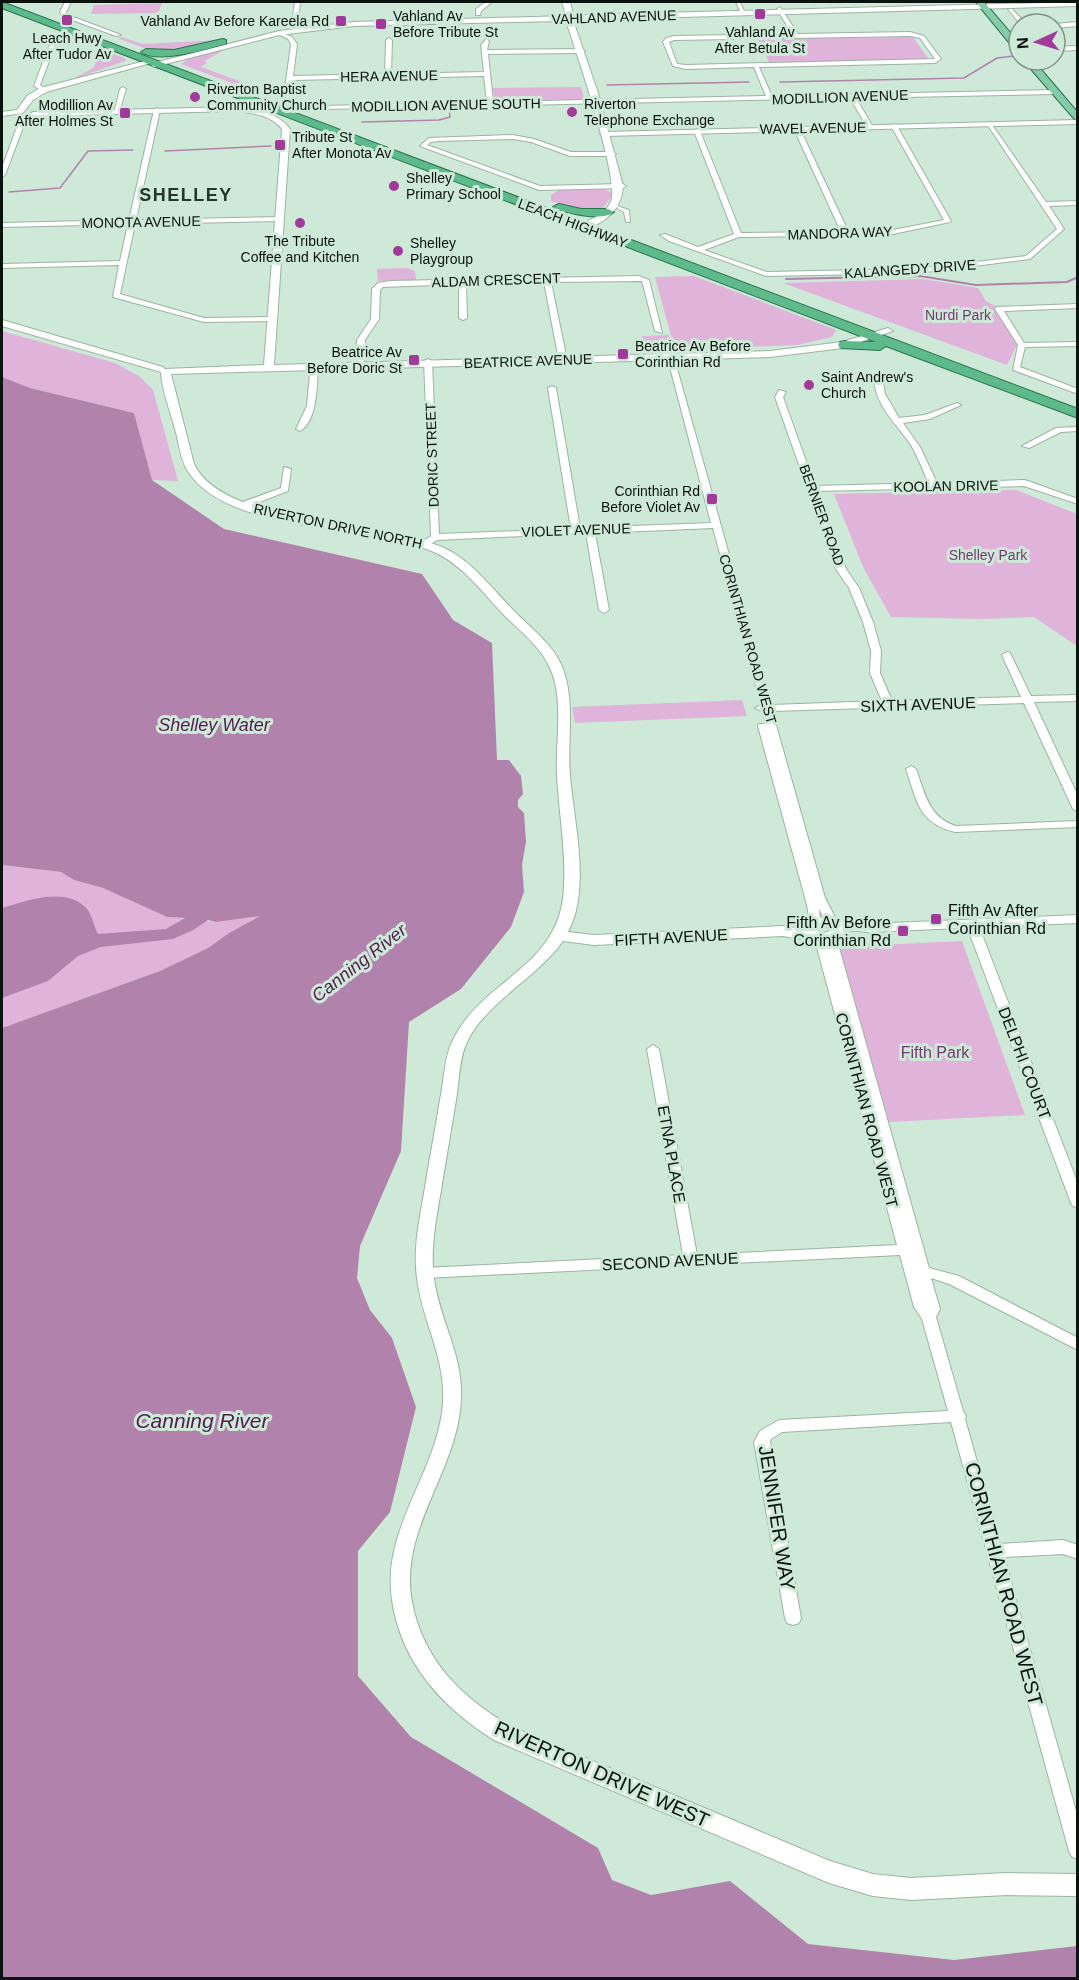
<svg xmlns="http://www.w3.org/2000/svg" width="1079" height="1980" viewBox="0 0 1079 1980" font-family="Helvetica,sans-serif">
<rect width="100%" height="100%" fill="#cfe9d8"/>
<g fill="#dfb3da">
<path d="M162,3L158,13L91,14L94,5Z"/>
<path d="M62,32L126,59L125,61L71,80L93,68L100,55L94,47Z"/>
<path d="M122,37L142,44L222,40L166,52H155L117,38Z"/>
<path d="M913,37L930,61L770,64L758,39Z"/>
<path d="M229,47L205,61L207,63L201,67L274,94L266,96L181,64L192,56Z"/>
<path d="M581,87L585,101L495,103L493,88Z"/>
<path d="M605,189L613,194L601,211H578L551,201V195L559,190Z"/>
<path d="M407,268L415,271L416,280L378,281L377,269Z"/>
<path d="M694,276L836,330L832,337L797,345L675,350L655,277Z"/>
<path d="M923,279L978,288L986,301L995,306L1017,345L1007,365L783,283Z"/>
<path d="M2,331L115,363L139,376L153,390L178,481L151,480L134,413L30,388L2,377Z"/>
<path d="M669,335L673,351H646L642,336Z"/>
<path d="M1016,490L1077,514V646L1034,617L984,619L891,617L863,567L834,494Z"/>
<path d="M742,700L747,716L575,723L572,707Z"/>
<path d="M2,865L61,872L74,880L103,888L167,917L216,922L262,915L229,933L208,948L160,971L2,1028Z"/>
<path d="M962,941L1025,1115L889,1122L839,947Z"/>
</g>
<path fill="#b183ac" d="M2,377L30,388L134,413L152,480L224,529L422,574L453,620L492,643L497,760H509L521,776L523,794L518,800V807L524,813L526,842L522,865L524,892L511,927L461,989L409,1022L401,1151L360,1246L357,1278L370,1310L392,1338L416,1407L390,1512L358,1551V1676L411,1737L598,1848L612,1880L651,1895L730,1881L808,1944L954,1960L1077,1946V1978H2V1028L160,971L208,948L229,933L260,916L216,922L208,920L193,930L173,939L101,947L78,956L48,981L2,998V908C26,901 65,886 86,908C92,914 94,927 98,934L166,929L185,918L167,917L103,888L74,880L61,872L2,865Z"/>
<g fill="none" stroke-linecap="round" stroke-linejoin="round">
<g stroke="#b183ac" stroke-width="1.5">
<path d="M780,82L964,78L997,58L1014,56"/>
<path d="M607,85L749,82"/>
<path d="M362,122L439,120L450,117L449,109"/>
<path d="M165,151L271,146"/>
<path d="M9,192L60,188L88,151L133,150"/>
</g>
<path stroke="#b183ac" stroke-width="2" d="M786,279L920,276L976,285L1067,282L1078,277"/>
<g stroke="#9bb4a3" stroke-width="2">
<g id="minor">
<path d="M65,2H71L66,12L68,15L121,35L116,36L64,17L60,12Z"/>
<path d="M295,2H300L298,22L301,27L298,29L292,22Z"/>
<path d="M486,2H492L481,11L480,15H476V9Z"/>
<path d="M736,2H740L744,11H740Z"/>
<path d="M780,7L798,34L910,32L924,36L941,59L935,63L759,67L772,96L1055,90L1058,92L1055,94L856,98L873,127L870,129L867,127L850,98L325,109L323,106L487,102L484,76L292,80L290,96L287,98L284,96L291,44L288,39L276,33L279,31L292,37L297,44L293,76L385,74L386,40L389,38L392,40L391,74L484,72L481,45L486,39L489,41L487,50L582,49L585,51L582,53L488,54L493,102L766,96L754,67L686,69L673,66L663,42L666,38L674,36L792,34L777,9ZM910,36L920,38L935,59L686,65L677,64L669,42L674,40Z"/>
<path d="M1008,9H1012L1026,24H1020Z"/>
<path d="M1078,22V26L1055,28V24Z"/>
<path d="M55,36L58,38L40,85L48,90L46,93L34,86L52,38Z"/>
<path d="M1078,46V50L1055,51V47Z"/>
<path d="M123,87L126,89L119,112L114,113L120,89Z"/>
<path d="M157,108L160,110L136,220L280,217L283,219L280,221L135,224L120,294L204,318L272,317H275V321L204,322L113,297L119,265L2,268V264L120,261L128,224L2,227V223L129,220L154,110Z"/>
<path d="M28,114L33,115L25,122L5,175L2,177V168L19,121Z"/>
<path d="M990,122L1046,202L1078,201V205L1049,206L1064,229L1030,259L917,273L766,276L669,241L660,235L665,234L698,247L734,234L694,131L697,129L700,131L741,233L841,232L794,129L797,127L800,129L848,231H888L944,220L891,126L894,124L897,126L951,221L950,222L888,235L739,237L704,250L767,272L917,269L1026,256L1057,229L987,124Z"/>
<path d="M513,135L534,139L571,152H613L616,154L613,156H570L531,142L513,139L438,141L431,142L427,145L540,186L623,184L626,186L623,188L539,190L420,146L429,138Z"/>
<path d="M617,206L629,210L630,222H626L624,212L617,208Z"/>
<path d="M639,276L649,280L662,333L655,331L642,281L551,282L567,360L563,362L559,360L544,282L466,284L467,318L463,320L459,318V284L383,287L380,290L379,319L365,340L364,365L360,367L356,365L357,340L371,319L372,289L378,283L390,281Z"/>
<path d="M1078,304V308L1004,311L1024,343L1078,342V346L1025,347L1020,367L1078,389V394L1013,370L1018,345L995,309L996,307Z"/>
<path d="M666,352L673,354L771,705L882,701L870,673L871,651L863,622L849,588L836,569L775,397L779,390L786,392L783,397L815,486L928,483C923,470 918,457 911,445C897,424 874,405 874,377L878,375L882,377L885,394L899,418L925,415L957,403L961,405L930,419L903,423L920,447L937,483L1025,480L1078,499V504L1024,486L817,491L846,569L859,588L873,622L881,651L880,673L892,701L1021,697L1002,655L1007,652L1010,653L1031,696L1078,695V701L1034,702L1078,796V812L1073,809L1024,703L772,711L825,898L837,921L835,924H827L819,909L820,921L818,924H810L807,905L758,726L759,724H766L762,711L755,708L761,705L713,528L595,533L609,610L604,613L599,610L586,533L437,540L427,546H421V542L431,536L424,361L428,359L432,361L439,534L571,529L548,388L552,386L556,388L580,528L711,523Z"/>
<path d="M311,362L318,364C317,382 318,421 300,431L296,429L307,406Z"/>
<path d="M1078,427V431L1061,432L1029,448L1022,446L1056,428Z"/>
<path d="M284,467L291,469L288,491L246,507H240V503L281,488Z"/>
<path d="M911,766L916,769C925,793 928,817 956,826L1078,821V827L955,832C918,823 917,801 906,769Z"/>
<path d="M972,920L978,924L1078,1184V1208L1073,1206L1071,1203L966,924Z"/>
<path d="M817,932L821,933L827,942L830,933L834,932L840,936L838,944L929,1268L959,1276L1078,1338V1350L949,1284L931,1278L940,1309L936,1317L963,1411L966,1416L965,1419L1000,1544L1063,1540L1078,1545V1559L1063,1554L1004,1557L1078,1818V1859L1072,1857L1069,1851L951,1422L782,1432L771,1439L770,1442L801,1618L799,1623L793,1625L787,1623L785,1618L754,1442L760,1431L779,1420L948,1411L922,1319L914,1307L900,1255L424,1278L419,1277L417,1273L419,1269L424,1268L683,1255L647,1049L653,1045L659,1049L697,1255L897,1245L816,944L811,936Z"/>
</g>
</g>
<g stroke="#9bb4a3" stroke-width="2">
<g id="tertiary">
<path d="M149,60L151,63L46,92L33,100L23,113L2,116V112L17,110L27,96L40,88Z"/>
<path d="M235,107C255,108 277,112 290,129L274,365L770,351L842,342L888,328L893,331L843,348L770,357L171,374L194,464C224,526 381,522 442,547C472,560 493,590 516,613C533,630 557,648 564,672C575,705 567,742 570,776C574,823 591,889 568,932L594,935L783,926L802,929L806,920C826,914 847,922 868,924L1078,915V923L868,932L845,930L841,937L824,943L783,936L594,945L563,941C537,978 486,1002 467,1042C459,1058 459,1083 456,1100C451,1130 446,1160 441,1190C436,1220 430,1249 434,1279C441,1327 467,1359 460,1411C452,1477 399,1533 412,1602C423,1660 461,1697 510,1726L830,1861L873,1874L911,1878L1006,1873L1078,1874V1896L1006,1895L911,1900L873,1896L829,1883L494,1740C443,1708 401,1663 392,1600C381,1528 438,1472 443,1403C446,1358 422,1321 417,1278C413,1249 419,1222 424,1193C429,1162 435,1131 440,1100C444,1082 444,1058 452,1042C481,978 561,969 564,887C566,850 559,813 557,776C555,742 565,698 549,666C540,646 519,630 504,615C483,593 463,565 434,552C369,524 226,534 187,470C180,458 179,443 175,429C170,410 162,391 161,372L2,326V320L163,367L165,369L264,365L282,129C271,115 252,113 235,111L33,116L29,114L33,112ZM821,925L830,928V931L824,933L817,930V926Z"/>
<path d="M1078,120V124L604,136L600,134L604,132Z"/>
</g>
</g>
<g stroke="#9bb4a3" stroke-width="2">
<path id="secondary" d="M562,2H570L573,14L582,15L1078,2V6L573,20L598,93L623,186C622,210 604,224 582,230L578,229V225C590,220 606,214 611,201C620,179 576,52 567,24L555,21L354,26L279,35L154,67L150,64L279,31L354,22L566,16Z"/>
</g>
<g stroke="#26744c" stroke-width="2">
<g id="primary">
<path d="M976,2H984L1019,43V52L1016,51Z"/>
<path d="M1023,60H1033L1078,113V123Z"/>
</g>
</g>
<g stroke="#26744c" stroke-width="2">
<g id="trunk">
<path d="M2,2L1078,409V418L886,346L880,350L840,348L838,345L840,342L845,341L876,342L2,8Z"/>
<path d="M223,39L226,40V44C206,49 158,64 141,52L146,49L174,50Z"/>
<path d="M559,204L581,209H608L614,212C602,222 569,213 555,209L553,207Z"/>
</g>
</g>
<use href="#minor" fill="#fff" fill-rule="evenodd"/>
<use href="#tertiary" fill="#fff" fill-rule="evenodd"/>
<use href="#secondary" fill="#fff" fill-rule="evenodd"/>
<use href="#primary" fill="#86cba7" fill-rule="evenodd"/>
<use href="#trunk" fill="#5eba8a" fill-rule="evenodd"/>
</g>
<g fill="#a23a9c" stroke="#cfe9d8" stroke-width="2">
<rect x="754" y="8" width="12" height="12" rx="3"/>
<rect x="61" y="14" width="12" height="12" rx="3"/>
<rect x="335" y="15" width="12" height="12" rx="3"/>
<rect x="375" y="18" width="12" height="12" rx="3"/>
<circle cx="195" cy="97" r="6"/>
<circle cx="572" cy="112" r="6"/>
<rect x="119" y="107" width="12" height="12" rx="3"/>
<rect x="274" y="139" width="12" height="12" rx="3"/>
<circle cx="394" cy="186" r="6"/>
<circle cx="300" cy="223" r="6"/>
<circle cx="398" cy="251" r="6"/>
<rect x="617" y="348" width="12" height="12" rx="3"/>
<rect x="408" y="354" width="12" height="12" rx="3"/>
<circle cx="809" cy="385" r="6"/>
<rect x="706" y="493" width="12" height="12" rx="3"/>
<rect x="930" y="913" width="12" height="12" rx="3"/>
<rect x="897" y="925" width="12" height="12" rx="3"/>
</g>
<g text-anchor="middle" stroke-width="6" stroke-linejoin="round" paint-order="stroke">
<g font-size="14" fill="#0a130e" stroke="#cfe9d8" text-anchor="start">
<text x="393" y="21">Vahland Av<tspan x="393" dy="16">Before Tribute St</tspan></text>
<text x="329" y="26" text-anchor="end">Vahland Av Before Kareela Rd</text>
<text x="760" y="37" text-anchor="middle">Vahland Av<tspan x="760" dy="16">After Betula St</tspan></text>
<text x="67" y="43" text-anchor="middle">Leach Hwy<tspan x="67" dy="16">After Tudor Av</tspan></text>
<text x="207" y="94">Riverton Baptist<tspan x="207" dy="16">Community Church</tspan></text>
<text x="584" y="109">Riverton<tspan x="584" dy="16">Telephone Exchange</tspan></text>
<text x="113" y="110" text-anchor="end">Modillion Av<tspan x="113" dy="16">After Holmes St</tspan></text>
<text x="292" y="142">Tribute St<tspan x="292" dy="16">After Monota Av</tspan></text>
<text x="406" y="183">Shelley<tspan x="406" dy="16">Primary School</tspan></text>
<text x="300" y="246" text-anchor="middle">The Tribute<tspan x="300" dy="16">Coffee and Kitchen</tspan></text>
<text x="410" y="248">Shelley<tspan x="410" dy="16">Playgroup</tspan></text>
<text x="635" y="351">Beatrice Av Before<tspan x="635" dy="16">Corinthian Rd</tspan></text>
<text x="402" y="357" text-anchor="end">Beatrice Av<tspan x="402" dy="16">Before Doric St</tspan></text>
<text x="821" y="382">Saint Andrew's<tspan x="821" dy="16">Church</tspan></text>
<text x="700" y="496" text-anchor="end">Corinthian Rd<tspan x="700" dy="16">Before Violet Av</tspan></text>
</g>
<g font-size="14" fill="#0a130e" stroke="#cfe9d8">
<text transform="translate(614 17) rotate(-2)" y="5">VAHLAND AVENUE</text>
<text transform="translate(389 76) rotate(-1)" y="5">HERA AVENUE</text>
<text transform="translate(840 97) rotate(-2)" y="5">MODILLION AVENUE</text>
<text transform="translate(446 105) rotate(-1)" y="5">MODILLION AVENUE SOUTH</text>
<text transform="translate(813 128) rotate(-1)" y="5">WAVEL AVENUE</text>
<text transform="translate(141 222) rotate(-1)" y="5">MONOTA AVENUE</text>
<text transform="translate(573 223) rotate(21)" y="5">LEACH HIGHWAY</text>
<text transform="translate(840 233) rotate(-2)" y="5">MANDORA WAY</text>
<text transform="translate(910 269) rotate(-4)" y="5">KALANGEDY DRIVE</text>
<text transform="translate(496 280) rotate(-2)" y="5">ALDAM CRESCENT</text>
<text transform="translate(528 361) rotate(-2)" y="5">BEATRICE AVENUE</text>
<text transform="translate(432 455) rotate(-92)" y="5">DORIC STREET</text>
<text transform="translate(946 486) rotate(-1)" y="5">KOOLAN DRIVE</text>
<text transform="translate(822 515) rotate(70)" y="5">BERNIER ROAD</text>
<text transform="translate(338 526) rotate(12)" y="5">RIVERTON DRIVE NORTH</text>
<text transform="translate(576 530) rotate(-2)" y="5">VIOLET AVENUE</text>
<text transform="translate(748 639) rotate(74)" y="5">CORINTHIAN ROAD WEST</text>
</g>
<g font-size="14" fill="#733a6f" stroke="#cfe9d8">
<text x="958" y="320">Nurdi Park</text>
<text x="988" y="560">Shelley Park</text>
</g>
<g font-size="16" fill="#0a130e" stroke="#cfe9d8">
<text transform="translate(918 704) rotate(-2)" y="6">SIXTH AVENUE</text>
<text transform="translate(671 937) rotate(-3)" y="6">FIFTH AVENUE</text>
<text transform="translate(1025 1063) rotate(69)" y="6">DELPHI COURT</text>
<text transform="translate(867 1110) rotate(75)" y="6">CORINTHIAN ROAD WEST</text>
<text transform="translate(672 1154) rotate(80)" y="6">ETNA PLACE</text>
<text transform="translate(670 1261) rotate(-3)" y="6">SECOND AVENUE</text>
</g>
<g font-size="16" fill="#0a130e" stroke="#cfe9d8" text-anchor="start">
<text x="948" y="916">Fifth Av After<tspan x="948" dy="18">Corinthian Rd</tspan></text>
<text x="891" y="928" text-anchor="end">Fifth Av Before<tspan x="891" dy="18">Corinthian Rd</tspan></text>
</g>
<g font-size="16" fill="#733a6f" stroke="#cfe9d8">
<text x="935" y="1058">Fifth Park</text>
</g>
<g font-size="18" font-weight="bold" letter-spacing="1.5" fill="#23382b" stroke="#cfe9d8">
<text x="186" y="201">SHELLEY</text>
</g>
<g font-size="18" font-style="italic" fill="#531c50" stroke="#cfe9d8">
<text x="214" y="731">Shelley Water</text>
<text transform="translate(359 963) rotate(-38)" y="6">Canning River</text>
</g>
<g font-size="20" fill="#0a130e" stroke="#cfe9d8">
<text transform="translate(777 1518) rotate(81)" y="7">JENNIFER WAY</text>
<text transform="translate(1004 1584) rotate(75)" y="7">CORINTHIAN ROAD WEST</text>
<text transform="translate(602 1774) rotate(24)" y="7">RIVERTON DRIVE WEST</text>
</g>
<g font-size="21" font-style="italic" fill="#531c50" stroke="#cfe9d8">
<text x="202" y="1428">Canning River</text>
</g>
</g>
<rect width="1079" height="1980" fill="none" stroke="#0a130e" stroke-width="6"/>
<g transform="translate(1037 42) rotate(266)"><circle r="28" fill="#cfe9d8" stroke="#809387" stroke-width="1.5"/>
<path d="M0-4.5L10 22L0 15L-10 22Z" fill="#a23a9c"/>
<text y="-9" font-size="16" font-weight="bold" text-anchor="middle" fill="#0a130e">N</text>
</g>
</svg>
